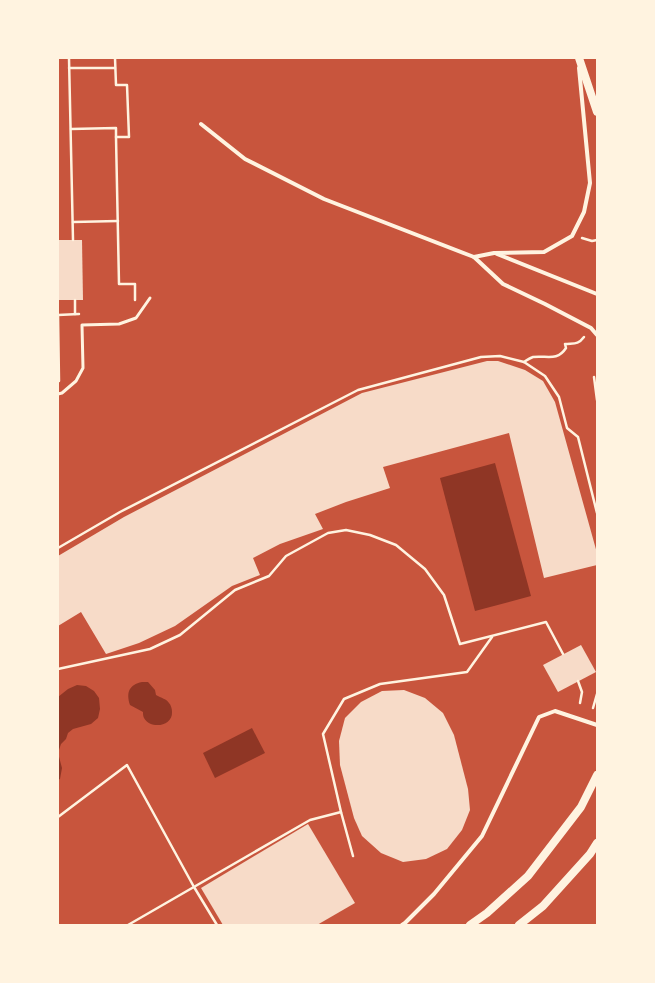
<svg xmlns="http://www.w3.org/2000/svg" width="655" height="983" viewBox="0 0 655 983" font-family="Poppins,sans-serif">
<rect width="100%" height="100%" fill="#c8553d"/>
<g fill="#8f3625">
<path d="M495,463L531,596L475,611L440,478Z"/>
<path d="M142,682H148L155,690L156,695C161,698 167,699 169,703C171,705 172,709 172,712C173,726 151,730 144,718C143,716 143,714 143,712L130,705C126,692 129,685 142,682Z"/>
<path d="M77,685L86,686L94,691L99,698L100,709L98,718L91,724L73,729L68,733L66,739L61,744L58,753L62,768L60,779L58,780V697L68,689Z"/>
<path d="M252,728L265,753L215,778L203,753Z"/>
</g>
<g fill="#f7dbc8">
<path d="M58,240H82L83,300H58Z"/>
<path d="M487,361H498L525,370L543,381L555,402L597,553V565L544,578L509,433L383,467L390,488L346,502L315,514L323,529L280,544L253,558L260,575L232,586L175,626L139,643L106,654L81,612L58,626V556L124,517L362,393Z"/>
<path d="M581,645L596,672L558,692L543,665Z"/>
<path d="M404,690L425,698L443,713L454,735L468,789L470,810L462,830L447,849L426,859L403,862L381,853L362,836L354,818L340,765L339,741L345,718L361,702L382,691Z"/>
<path d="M308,824L355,903L317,925H223L201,888Z"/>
</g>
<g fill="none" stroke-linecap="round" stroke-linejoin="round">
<g stroke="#fff3e0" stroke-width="2.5">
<path d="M69,58L73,240"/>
<path d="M115,58L116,85H127L129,137H116L119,284H135V300"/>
<path d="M69,68H115"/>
<path d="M71,129L116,128V137"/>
<path d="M73,222L118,221"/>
<path d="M582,238L592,241L597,240"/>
<path d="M75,300V314"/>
<path d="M524,362C527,360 530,358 533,357C546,355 557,362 566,348L565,344C574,343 578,345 584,337"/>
<path d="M594,377L597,400"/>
<path d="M59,381L58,315L79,314"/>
<path d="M58,548L120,512L358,390L481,357L500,356L524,362L545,376L559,397L567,428L578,437L597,513"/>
<path d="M58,669L150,649L180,635L235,590L269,576L286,556L328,533L346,530L370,535L396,545L425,569L444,595L460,644L546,622L563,654"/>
<path d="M578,681L582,692L580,703"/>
<path d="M593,708L597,694"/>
<path d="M58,817L127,765L194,887L217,925"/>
<path d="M353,856L341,812L323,734L344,699L380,684L467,672L492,637"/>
<path d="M128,925L310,820L341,812"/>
</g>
<path stroke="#fff3e0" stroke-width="3" d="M58,394L62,393L76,381L83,368L82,325L119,324L136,318L150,298"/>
<g stroke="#fff3e0" stroke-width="4">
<path d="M201,124L245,159L324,199L474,257L503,284L545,304L591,328L597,335"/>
<path d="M497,254L597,294"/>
<path d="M474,257L494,253L544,252L572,236L584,212L590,183L579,68"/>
<path d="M402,925L405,923L434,894L482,836L539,717L555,711L597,725"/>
</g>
<g stroke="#fff3e0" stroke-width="8">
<path d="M579,58L597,112"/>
<path d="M470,925L487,913L528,876L581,807L597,775"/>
<path d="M519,925L543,906L590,854L597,843"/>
</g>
</g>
<rect width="655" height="983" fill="none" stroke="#fff3e0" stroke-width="118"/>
</svg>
